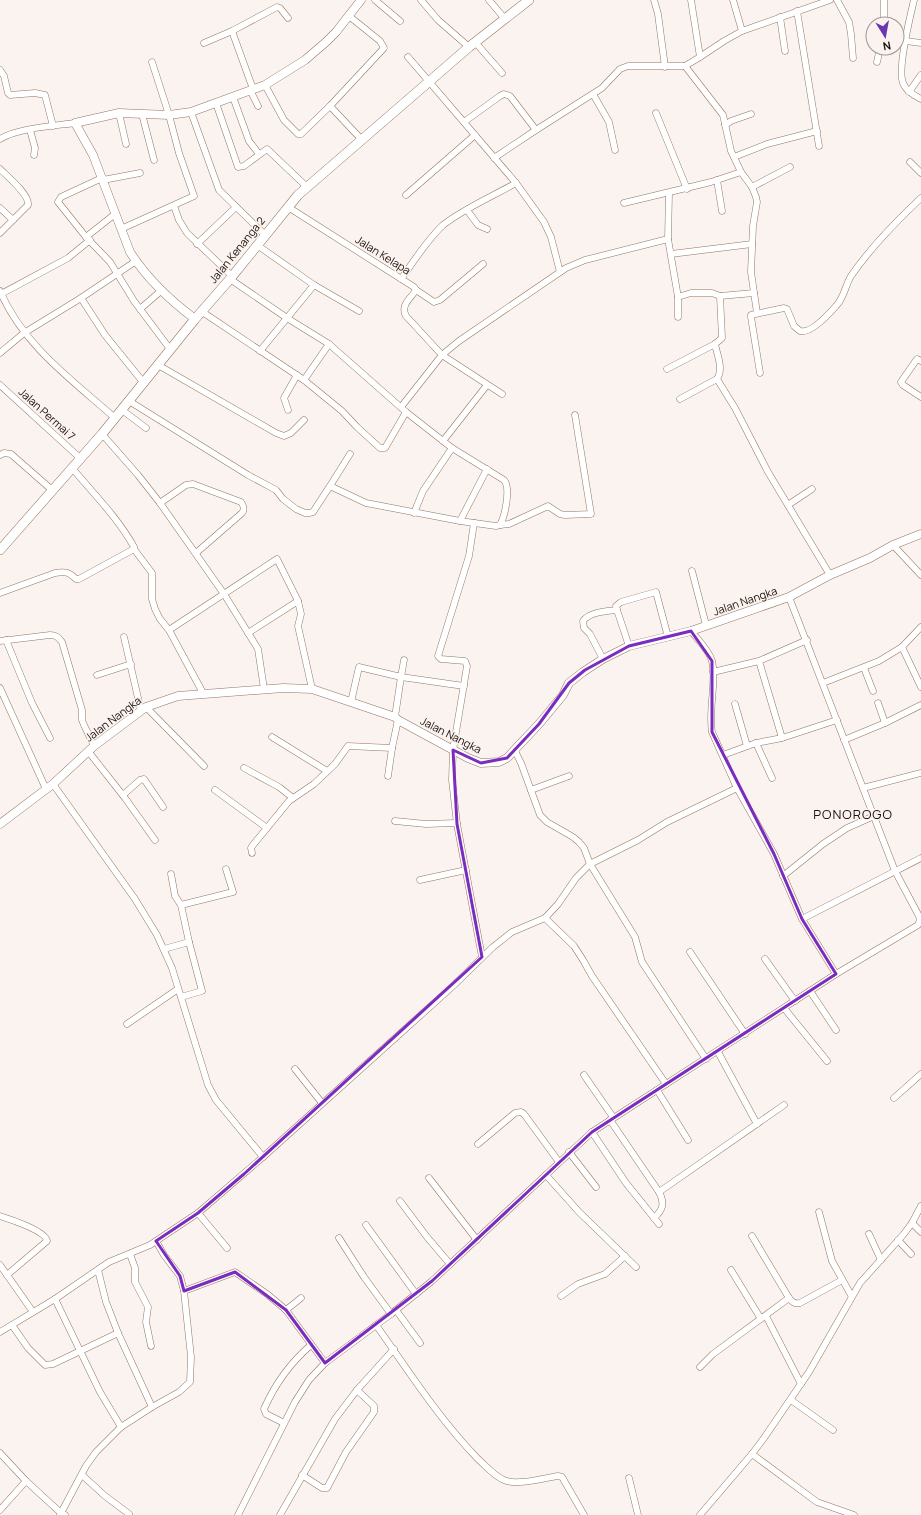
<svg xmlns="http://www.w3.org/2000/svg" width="921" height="1515" viewBox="0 0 921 1515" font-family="Manrope,sans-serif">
<rect width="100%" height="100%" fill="#faf3ef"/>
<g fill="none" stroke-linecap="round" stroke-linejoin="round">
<g stroke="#957561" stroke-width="7">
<g id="minor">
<path d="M375,0L400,21"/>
<path d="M421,0L438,20L469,47"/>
<path d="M489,0L505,19"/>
<path d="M654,0L658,14L665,67"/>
<path d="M691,0L700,57"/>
<path d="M733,0L742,31"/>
<path d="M837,0L849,22L851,34L853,58"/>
<path d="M914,0C910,17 897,69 903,83C906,91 914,95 921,99"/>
<path d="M797,11L819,146"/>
<path d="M780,17L785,51"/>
<path d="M884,24V0"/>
<path d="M232,31L253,89"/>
<path d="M906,41L921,43"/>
<path d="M475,42L502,73"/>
<path d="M204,43L232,31L277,7L280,8L288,18"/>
<path d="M408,57L516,183L544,222L551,237L560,272"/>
<path d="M877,62L880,48"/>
<path d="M685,66L723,115L731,151L741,172L752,187L756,197L757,202L753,226L751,272L757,313"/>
<path d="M0,70L4,76L8,93L10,95L35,93L45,95L53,126"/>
<path d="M265,85L284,120L298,134H301L330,106L384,48L380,41L349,16"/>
<path d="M250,90L258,106"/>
<path d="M909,92L921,75"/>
<path d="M593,94L609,122L615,150"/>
<path d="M233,97L249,141L259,154"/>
<path d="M216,103L238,167L244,166L267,149L307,187"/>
<path d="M330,106L362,140"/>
<path d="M191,112L219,190L265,235"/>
<path d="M119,113L126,144"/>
<path d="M656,113L687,189"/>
<path d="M142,114L154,160"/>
<path d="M464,122L500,96L504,94L510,96L536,130"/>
<path d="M725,125L731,121L751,114"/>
<path d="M30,130L35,148L34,155"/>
<path d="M0,139C18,128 53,126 75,123"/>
<path d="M734,157L767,144L817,131"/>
<path d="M494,158L536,130L602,88L620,69L628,66H685L700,57L724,41L742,31L830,0"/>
<path d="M910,162L921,173"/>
<path d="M0,169C7,176 30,195 28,205L0,233"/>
<path d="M102,178L61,197L58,202L86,237L110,262L134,301L170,349"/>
<path d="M103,180L140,173"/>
<path d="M717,180L722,211"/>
<path d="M752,187L790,167"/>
<path d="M669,193L668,239L678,297L691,293H712L720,296L754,293"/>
<path d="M406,195L475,135"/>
<path d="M624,203L711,182L741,172"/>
<path d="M174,206L179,220L187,233L232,276"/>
<path d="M288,207L414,287L416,290C411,298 400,305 406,316L442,355L502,394"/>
<path d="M0,208L13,220"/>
<path d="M467,210L478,225L487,229"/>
<path d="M121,229L194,196L179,153L169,115L152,62"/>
<path d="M86,237L115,214"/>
<path d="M197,244L236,207"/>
<path d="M257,245L314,285L359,311"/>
<path d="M671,254L752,244"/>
<path d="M401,279C414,261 427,240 443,225C463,209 493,196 516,183"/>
<path d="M416,290L434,302L440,300L483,264"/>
<path d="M0,291C23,345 72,380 115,418"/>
<path d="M1,294L68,258L90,240"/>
<path d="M81,298L105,335L143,382"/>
<path d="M140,309L162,290"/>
<path d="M201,311L304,380L342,411L357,427L380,448H385L406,412"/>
<path d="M678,317V297"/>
<path d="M260,351L314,285"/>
<path d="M0,353L24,333L81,298L136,261"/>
<path d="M921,361L917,359L901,382L903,385L921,397"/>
<path d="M158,365L276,433L284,436L291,433L304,420"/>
<path d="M667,369L715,344L722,338L720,296"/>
<path d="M760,373L751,317V315L784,308L787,309L794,326L800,331C811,334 829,314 836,306C844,298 845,286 851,276C871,247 896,222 921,198"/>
<path d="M717,379L735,408L768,472L830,575"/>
<path d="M304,380L329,344"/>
<path d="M0,385L80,458"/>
<path d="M680,399L717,379C724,369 717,355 715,344"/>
<path d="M129,401L248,475L276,490L283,499L296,509L305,513H309L313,512L330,486L366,503L460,521L496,526L500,525C505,516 511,488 504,480L452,448L406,412L329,344L287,318L230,279"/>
<path d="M401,407L442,355L459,341L566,268L585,260L668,239"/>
<path d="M122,410L146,428"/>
<path d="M288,410L284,398L297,375"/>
<path d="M102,434L138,475L160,503L224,594L258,649L264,689"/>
<path d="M443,441L487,385"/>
<path d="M0,455L4,453L11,454L52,490"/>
<path d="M330,486L350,454"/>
<path d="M160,503L186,485L193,484L241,502C244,506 245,509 242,513L196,553"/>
<path d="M788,505L812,489"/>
<path d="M414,513L423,491L452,448"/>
<path d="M460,521L487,469"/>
<path d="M474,523L469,556L438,656L441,659L465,661L467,666L453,750L452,780L457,824L482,957"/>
<path d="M500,525L509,524L548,506L560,514L565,515L591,514L575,415"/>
<path d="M893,545L921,575"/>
<path d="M134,549L152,573V599L155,609L160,619L169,630L203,693"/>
<path d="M692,571L706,625"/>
<path d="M0,593L55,573C65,571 69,572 76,579H79L134,549V547C118,518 93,493 72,468"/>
<path d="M617,610L629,646"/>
<path d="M169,630L277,559L298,601L301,614L298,626L312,689"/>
<path d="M691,631C698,640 709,650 712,661C717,681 708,710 712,732L737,788L774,854L802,919L836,974"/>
<path d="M248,633L298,601"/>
<path d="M124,637L141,711"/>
<path d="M6,640L32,703L50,738"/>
<path d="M0,641L50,635C56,635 58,637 62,642L82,710V720L84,725L94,746"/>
<path d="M902,647L921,687"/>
<path d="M603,659L590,634L584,628L583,621C589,612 607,611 617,610L616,606L621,602L656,592L668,637"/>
<path d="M759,661L782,738"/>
<path d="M864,668L873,691"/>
<path d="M713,672L759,661L807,640"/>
<path d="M97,675L131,664"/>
<path d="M823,683L879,661L902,647L921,627"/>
<path d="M0,688L46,789"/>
<path d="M351,702L359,667L401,677L404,660"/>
<path d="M878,703L885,723"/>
<path d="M735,704L747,746"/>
<path d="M146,707L204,766"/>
<path d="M395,717L401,677L464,686"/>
<path d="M272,737L327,771"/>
<path d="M844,740L885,723L921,705"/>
<path d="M756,743L772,778"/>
<path d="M88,751L125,798L155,840"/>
<path d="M515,751L521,763L540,815L547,822L573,837L579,842L584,848L590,864L635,937L642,962L706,1059"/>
<path d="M723,755L756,743L782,738L837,720"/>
<path d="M244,768L279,787L293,798"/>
<path d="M388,776L392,748L398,720"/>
<path d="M53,784L135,899L157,935L172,968L208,1085L216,1100L263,1157"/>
<path d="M863,788L921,773"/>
<path d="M215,790L267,828"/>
<path d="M531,790L569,776"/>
<path d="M123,795L140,780L144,779L163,807"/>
<path d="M395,821L426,824L457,823"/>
<path d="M252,853L251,848L253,845L289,801L314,784L335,764L348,746L392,748"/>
<path d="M171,874L175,896L181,905L189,942L202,991L181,997"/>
<path d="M783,876L823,844L847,828L874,816"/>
<path d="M420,880L466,870"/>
<path d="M181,905L233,892L226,869"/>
<path d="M545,918L574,946L583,960L592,976L666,1084"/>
<path d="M802,919L921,858"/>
<path d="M164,949L189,942"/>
<path d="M690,952L745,1034"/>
<path d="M765,959L795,1001"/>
<path d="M810,991L836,1030"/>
<path d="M784,1008L827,1061"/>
<path d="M127,1024L178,989"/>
<path d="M718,1052L757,1124"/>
<path d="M295,1069L322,1103"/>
<path d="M584,1075L613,1117"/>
<path d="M657,1090L688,1140"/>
<path d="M894,1098L921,1074"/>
<path d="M610,1120L659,1192"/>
<path d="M592,1132L626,1183L659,1224"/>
<path d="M478,1144L515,1113L521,1112L524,1114L559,1162"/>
<path d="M569,1152L596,1187"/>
<path d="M546,1175L579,1212L636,1267"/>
<path d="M429,1178L477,1240"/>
<path d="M400,1201L427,1237L450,1264"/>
<path d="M819,1212L832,1261L851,1295"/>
<path d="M198,1213L227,1248"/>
<path d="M0,1216C10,1219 46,1231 47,1241L7,1275"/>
<path d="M654,1218C663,1210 665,1203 659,1192L784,1105"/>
<path d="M912,1223L921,1232"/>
<path d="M366,1225L416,1294"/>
<path d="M869,1234L881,1260"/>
<path d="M752,1236L789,1298C792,1302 794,1304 800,1303L842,1280"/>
<path d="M339,1238L364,1277L391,1314"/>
<path d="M898,1240L911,1254"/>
<path d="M130,1254L135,1268V1282L148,1307L146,1322L151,1346"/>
<path d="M0,1265L33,1312"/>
<path d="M98,1270L106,1302L118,1333L152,1407"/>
<path d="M731,1270L761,1319"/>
<path d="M184,1291L235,1272L267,1294L286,1310L325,1363"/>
<path d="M561,1296L578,1284L605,1274L625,1256"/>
<path d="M55,1299L100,1392L121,1427L152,1407L179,1392L190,1382L191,1357L184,1291L180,1276L164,1255L156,1241"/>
<path d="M286,1310L301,1298"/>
<path d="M396,1310L420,1343"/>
<path d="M766,1316L801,1384"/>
<path d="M12,1325L28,1348L45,1365L53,1364L118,1333"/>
<path d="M376,1325C408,1370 439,1419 478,1459C486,1466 494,1476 504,1480C517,1486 544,1478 558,1476L562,1477L584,1515"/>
<path d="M0,1332L55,1299L109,1262L150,1245L198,1213L263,1157L453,986L493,947L512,932L545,918L558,904L576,878L590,864L638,840L667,822L737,788"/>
<path d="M700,1367L713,1354L789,1298"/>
<path d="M791,1400L833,1430"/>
<path d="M284,1423L266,1414L264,1409C275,1384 290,1363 311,1345"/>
<path d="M0,1453L26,1481L0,1510"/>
<path d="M752,1454L817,1502L854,1515"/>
<path d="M82,1475L105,1496L129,1514"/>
<path d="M302,1475L322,1488H327L346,1452L374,1412V1406L357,1390"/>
<path d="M629,1478L638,1515"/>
<path d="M26,1481L61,1513L60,1515"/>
<path d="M65,1515L61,1513L86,1466L96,1452L121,1427"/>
<path d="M238,1515L295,1402L309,1380L325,1363L391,1314L432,1281L592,1132L836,974L918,925L920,920L919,916L895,871L789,597"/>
<path d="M280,1515L335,1419L357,1390L394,1349"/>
<path d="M700,1515L752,1454L764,1438L809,1372L860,1283L903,1235L912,1223L921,1206"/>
</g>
</g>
<g stroke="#957561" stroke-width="9">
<g id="tertiary">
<path d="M195,319C171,301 146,277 130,252L93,155L75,123L119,113L169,115L191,112L265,85L305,60L326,42L336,32L361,0"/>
<path d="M0,824L53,784L94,746L146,707L178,696L283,688L312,689L395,717L398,720L468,758L481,763L499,762L507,758L539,724L563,695L569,683L583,672L603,659L629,646L691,631L789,597L830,575L870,558L893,545L921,534"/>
</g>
</g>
<g stroke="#957561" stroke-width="10">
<path id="secondary" d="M0,550L102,434L195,319L230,279L298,195L469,47L529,0"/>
</g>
<use href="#minor" stroke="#fff" stroke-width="6"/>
<use href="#tertiary" stroke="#fff" stroke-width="8"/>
<use href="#secondary" stroke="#fff" stroke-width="9"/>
</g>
<path fill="none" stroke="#7b2cbf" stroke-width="3" stroke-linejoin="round" d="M691,631L712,661V732L774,854L802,919L836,974L592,1132L432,1281L325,1363L286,1310L235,1272L184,1291L180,1276L156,1241L198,1213L244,1174L482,957L457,824L453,750L481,763L507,758L539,724L569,683L585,670L629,646Z"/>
<g text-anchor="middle" stroke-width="3" stroke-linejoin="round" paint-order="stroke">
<g font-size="11" fill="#1f130c" stroke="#faf3ef">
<text transform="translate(237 250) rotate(-51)" y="4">Jalan Kenanga 2</text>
<text transform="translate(383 255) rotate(32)" y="4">Jalan Kelapa</text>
<text transform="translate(47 414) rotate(42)" y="4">Jalan Permai 7</text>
<text transform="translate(745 601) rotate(-19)" y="4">Jalan Nangka</text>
<text transform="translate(113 719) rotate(-37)" y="4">Jalan Nangka</text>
<text transform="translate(451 735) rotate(27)" y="4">Jalan Nangka</text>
</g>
<g font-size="13" letter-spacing="1" fill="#1f130c" stroke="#faf3ef">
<text x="853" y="819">PONOROGO</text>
</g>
</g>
<g transform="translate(885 36) rotate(169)"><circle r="19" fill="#faf3ef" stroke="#a29994"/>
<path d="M0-3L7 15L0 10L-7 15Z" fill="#6937ae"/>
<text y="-6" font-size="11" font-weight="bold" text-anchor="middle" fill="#1f130c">N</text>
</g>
</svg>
